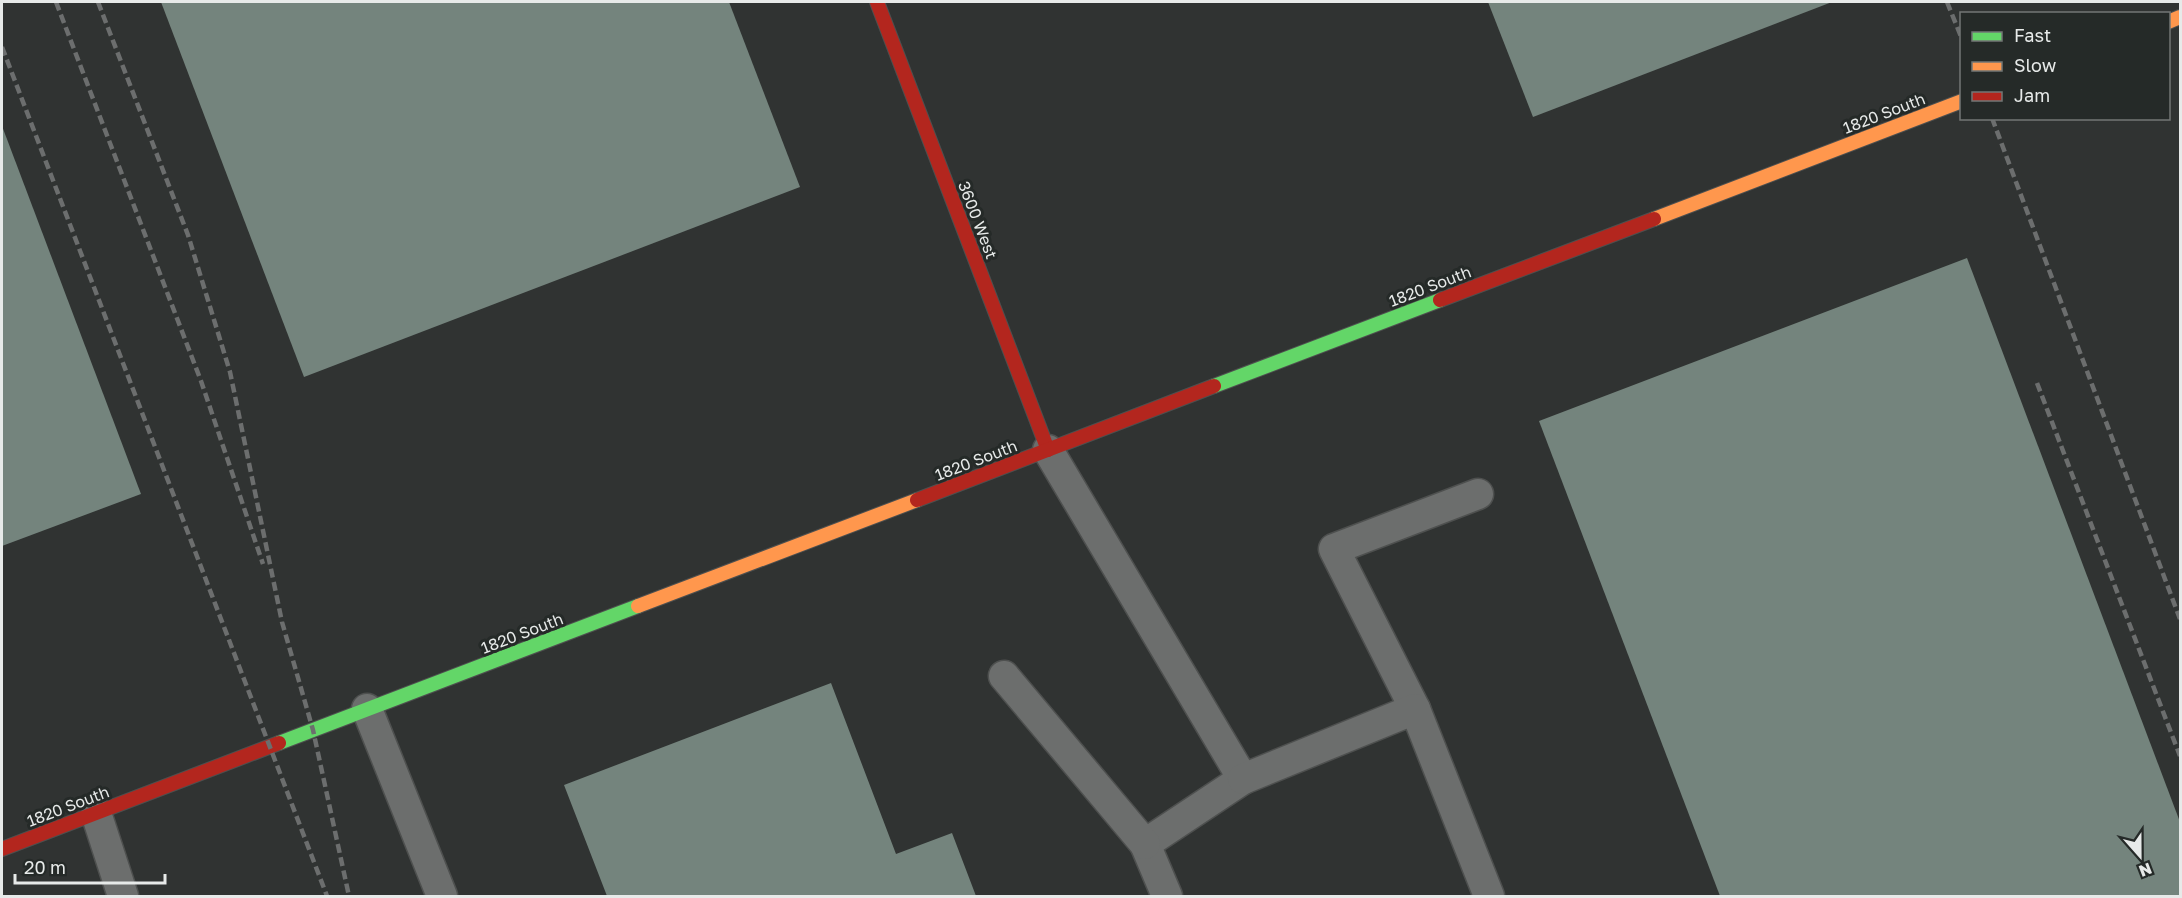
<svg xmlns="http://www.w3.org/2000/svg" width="2182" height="898" viewBox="0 0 2182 898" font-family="'Golos Text',sans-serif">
<rect width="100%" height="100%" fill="#303332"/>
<g fill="#74847d">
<path d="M161,2H729L800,187L304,377Z"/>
<path d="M1488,2H1832L1533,117Z"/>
<path d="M2,126L141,494L2,546Z"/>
<path d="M1967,258L2180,822V896H1720L1539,421Z"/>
<path d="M831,683L896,854L952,833L976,896H607L564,785Z"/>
</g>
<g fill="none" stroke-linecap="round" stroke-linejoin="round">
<g stroke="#4e504f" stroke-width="33">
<g id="lane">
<path d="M1048,450L1243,779L1145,844L1167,896"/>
<path d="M1004,676L1145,844"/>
<path d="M367,709L442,896"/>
<path d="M1415,709L1334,549L1478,494"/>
<path d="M1243,779L1415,709L1489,896"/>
<path d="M96,813L123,896"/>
</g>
</g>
<g stroke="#4e504f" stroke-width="16">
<g id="fast">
<path d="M1214,386L1440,300"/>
<path d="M279,743L638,606"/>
</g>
</g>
<g stroke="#4e504f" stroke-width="16">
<g id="slow">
<path d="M2168,22L2180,17"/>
<path d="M1654,219L1962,101"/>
<path d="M638,606L917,500"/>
</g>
</g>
<g stroke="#4e504f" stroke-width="16">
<g id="jam">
<path d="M877,2L1048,450"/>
<path d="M1440,300L1654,219"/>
<path d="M917,500L1214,386"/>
<path d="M2,849L279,743"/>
</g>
</g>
<use href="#lane" stroke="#6c6e6d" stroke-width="30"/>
<use href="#fast" stroke="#63d668" stroke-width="14"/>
<use href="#slow" stroke="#ff974d" stroke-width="14"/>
<use href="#jam" stroke="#b3261e" stroke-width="14"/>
<g stroke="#6c6e6e" stroke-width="4.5" stroke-dasharray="9 4.5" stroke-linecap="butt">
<path d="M56,2L201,381L263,564"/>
<path d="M98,2L188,235L230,372L282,622L313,730L349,896"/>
<path d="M1947,2L1962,39"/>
<path d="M2,47L327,896"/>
<path d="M1992,118L2180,619"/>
<path d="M2037,383L2180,756"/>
</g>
</g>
<g text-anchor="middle" stroke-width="6" stroke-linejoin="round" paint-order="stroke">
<g font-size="16" fill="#e7eae9" stroke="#252a28">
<text transform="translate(1884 113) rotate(-21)" y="6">1820 South</text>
<text transform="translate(978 220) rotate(69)" y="6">3600 West</text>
<text transform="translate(1430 286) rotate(-21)" y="6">1820 South</text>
<text transform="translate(976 460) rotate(-21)" y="6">1820 South</text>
<text transform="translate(522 633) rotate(-21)" y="6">1820 South</text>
<text transform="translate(68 806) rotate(-21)" y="6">1820 South</text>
</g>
</g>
<rect width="2182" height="898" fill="none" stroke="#e7eae9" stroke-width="6"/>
<rect x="1960" y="12" width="210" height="108" fill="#252a28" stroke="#737775" stroke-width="1.5"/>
<rect x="1972" y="32" width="30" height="9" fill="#63d668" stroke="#737775" stroke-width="1.5"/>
<text x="2014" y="42" font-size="18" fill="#e7eae9">Fast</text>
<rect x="1972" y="62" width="30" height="9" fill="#ff974d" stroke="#737775" stroke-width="1.5"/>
<text x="2014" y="72" font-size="18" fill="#e7eae9">Slow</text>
<rect x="1972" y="92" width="30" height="9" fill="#b3261e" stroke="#737775" stroke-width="1.5"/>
<text x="2014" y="102" font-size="18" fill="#e7eae9">Jam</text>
<g transform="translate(2140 856) rotate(159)" stroke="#252a28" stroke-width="4.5" paint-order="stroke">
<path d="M0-4.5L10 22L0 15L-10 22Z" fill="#e7eae9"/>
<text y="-9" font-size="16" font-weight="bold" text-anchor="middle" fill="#e7eae9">N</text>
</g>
<path d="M15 874v9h150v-9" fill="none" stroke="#e7eae9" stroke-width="3"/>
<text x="24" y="874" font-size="18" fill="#e7eae9" stroke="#252a28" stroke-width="4.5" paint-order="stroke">20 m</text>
</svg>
